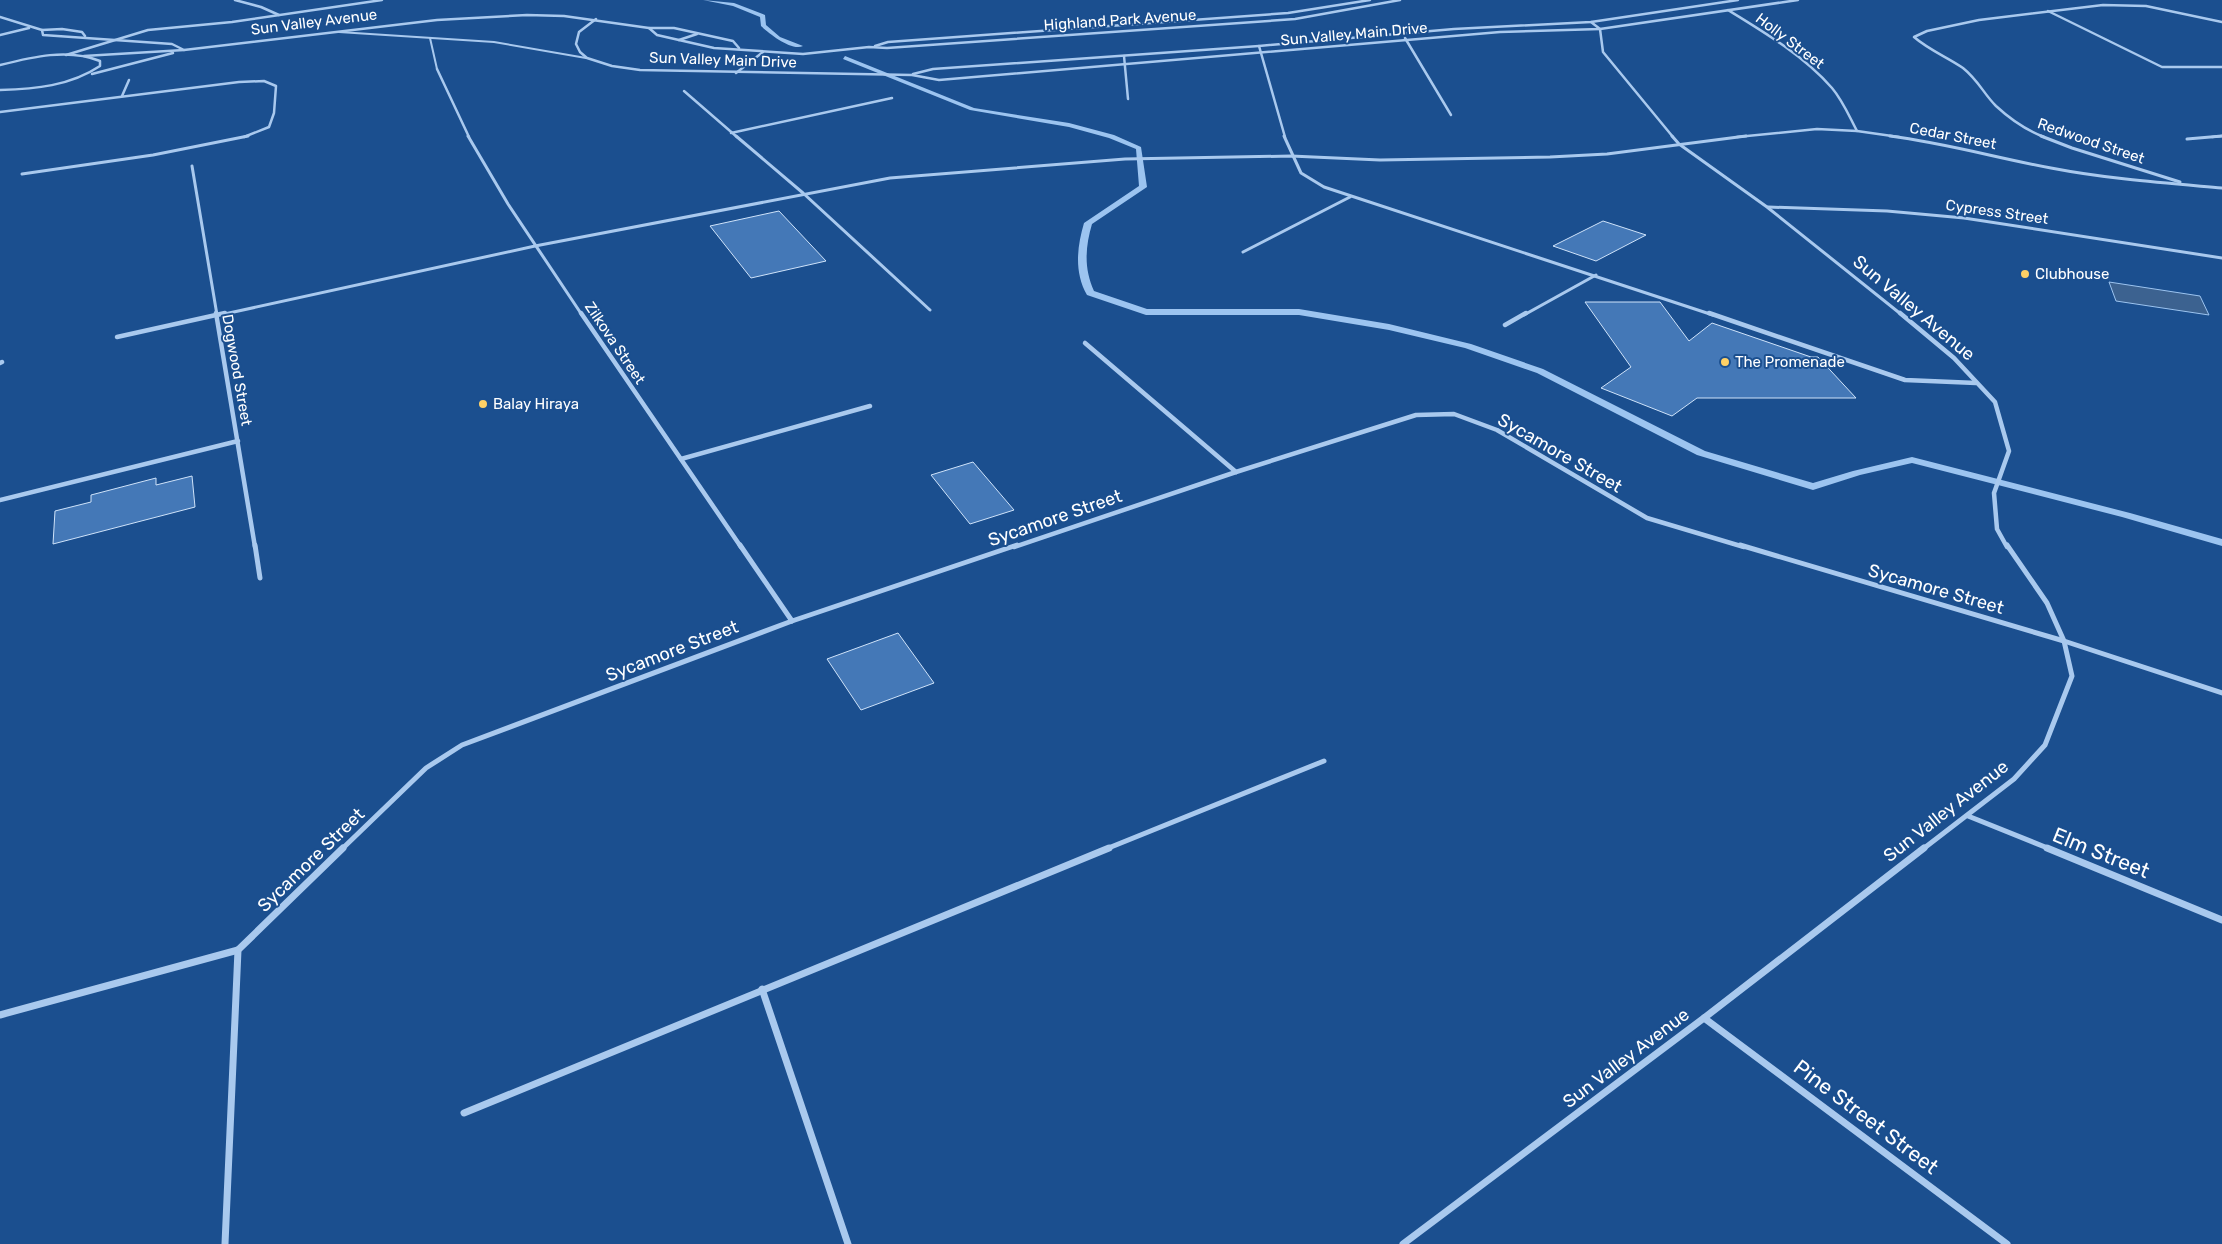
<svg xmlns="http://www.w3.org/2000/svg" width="2222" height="1244" viewBox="0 0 2222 1244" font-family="Rubik,sans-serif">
<rect width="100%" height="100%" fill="#1b4f8f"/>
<path fill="#3c6290" stroke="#9cc4f0" d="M2109,282L2200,296L2209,315L2116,301Z"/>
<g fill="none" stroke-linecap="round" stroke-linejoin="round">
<g fill="#9cc4f0" fill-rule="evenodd">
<path d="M703,0L734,3L765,15L766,25L780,37L803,46C791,51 770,34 761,26L760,17L733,6Z"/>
<path d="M845,56L974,108L1069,123L1114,135L1141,147L1147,187L1092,224C1085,248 1084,269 1094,291L1147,309H1299L1389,324L1471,344L1543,369L1705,451L1813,483L1853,471L1912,457L2130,513L2222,539V546L2122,517L1912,463L1860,475L1813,490L1697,455L1537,373L1465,348L1389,330L1299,315H1146L1087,295C1074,272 1077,247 1084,223L1139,186L1136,149L1109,138L1069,127L970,110L843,59Z"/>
</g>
</g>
<g fill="#4478b7" stroke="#cfe3fa">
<path d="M779,211L826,261L751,278L710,226Z"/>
<path d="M1603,221L1646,235L1596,261L1553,246Z"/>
<path d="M1585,302H1660L1689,341L1712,323L1811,357H1818L1856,398H1697L1672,416L1601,388L1631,367Z"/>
<path d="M973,462L1014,510L970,524L931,475Z"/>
<path d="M192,476L195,507L53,544L55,511L91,502V495L156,478V485Z"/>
<path d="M898,633L934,683L861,710L827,659Z"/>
</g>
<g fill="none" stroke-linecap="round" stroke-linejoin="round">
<g stroke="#a9c9ee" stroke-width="2">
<path d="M339,32L494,42L586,58"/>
<path d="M430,38L437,69"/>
</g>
<g stroke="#a9c9ee" stroke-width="2.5">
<path d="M235,0L261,7L279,15"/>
<path d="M1728,10C1764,32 1804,56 1832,88C1843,101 1849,116 1857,131"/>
<path d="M2048,11L2162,67H2222"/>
<path d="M0,17L42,30L62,29L82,32L85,36"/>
<path d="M596,19L579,32L576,44L580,52L587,58L612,66L640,70L912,75L939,80L1500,32L1600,29L1798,0"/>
<path d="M1591,22L1600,29L1603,52L1673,137"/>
<path d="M649,28L657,35L714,48L803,54L869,47L887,48L1295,19L1400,0"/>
<path d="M42,30L43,35L172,44L184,50"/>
<path d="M0,35L29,28"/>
<path d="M1405,38L1451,115"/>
<path d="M679,40L697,34"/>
<path d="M875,46L888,42L1288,13L1370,0"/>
<path d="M1259,46L1285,137"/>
<path d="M66,55L148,30L232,22L382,0"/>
<path d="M84,56L184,50L437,20L527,15L564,16L649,28H674L733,41L739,48"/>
<path d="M1124,56L1128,99"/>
<path d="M0,65C32,57 68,48 100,61V66C70,86 35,89 0,90"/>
<path d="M437,69L469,137"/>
<path d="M736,73L763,52"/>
<path d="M92,74L173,53"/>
<path d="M913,74L933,69L1259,46L1454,29L1591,22L1738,0"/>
<path d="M684,91L737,137"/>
<path d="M122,96L129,80"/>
<path d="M0,112L239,82L264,81L276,86L274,113L269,127L244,137"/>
<path d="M731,133L892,98"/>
<path d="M1737,137L1817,129L1857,131L1899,137"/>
<path d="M2044,137C2026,130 2010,119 1996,106C1983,93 1979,81 1963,68C1947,57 1929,50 1914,37L1927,31L1979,20L2103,5L2146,6L2222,22"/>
<path d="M2212,137L2222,136"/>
</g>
<g stroke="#a9c9ee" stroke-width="3">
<path d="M468,136L508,204L582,315"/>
<path d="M736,136L803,193L930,310"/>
<path d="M1284,136L1301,173L1324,187L1713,315"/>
<path d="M1672,136L1679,144L1767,207L1902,315"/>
<path d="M1890,136C1945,143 1997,158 2051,168C2108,179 2165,183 2222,188"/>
<path d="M2041,136L2072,148L2180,182"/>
<path d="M2187,139L2222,136"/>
<path d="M192,166L217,315"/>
<path d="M22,174L153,155L248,136"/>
<path d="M1768,207L1887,211L1964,218L2222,258"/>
<path d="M1243,252L1350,197"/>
<path d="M220,315L535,246L890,178L1125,159L1291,156L1380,160L1550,157L1607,154L1746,136"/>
<path d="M1524,315L1596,275"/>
</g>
<g stroke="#a9c9ee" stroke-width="4.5">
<path d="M216,313L255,547"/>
<path d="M581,313L741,547"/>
<path d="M1709,313L1905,380L1976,383"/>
<path d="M1900,313L1954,358L1995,402L2009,451L1994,493L1997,529L2007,547"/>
<path d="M1505,325L1526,313"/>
<path d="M117,337L225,313"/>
<path d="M1085,343L1236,472"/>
<path d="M0,363L2,362"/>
<path d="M681,459L870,406"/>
<path d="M0,500L238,441"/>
<path d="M1014,547L1236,472L1416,415L1454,414L1497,430L1647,518L1744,547"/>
</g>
<g stroke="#a9c9ee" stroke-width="5">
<path d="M255,545L260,578"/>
<path d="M740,545L792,621"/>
<path d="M1740,545L2064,641L2222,693"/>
<path d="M1968,816L2050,849"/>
<path d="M342,849L426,768L462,745L792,621L1017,545"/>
<path d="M1106,849L1324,761"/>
<path d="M1923,849L2014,779L2045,745L2072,676L2064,641L2047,603L2007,545"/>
</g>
<g stroke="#a9c9ee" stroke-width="7">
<path d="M2047,848L2222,920"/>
<path d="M762,989L848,1244"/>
<path d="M0,1015L238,950"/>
<path d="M1704,1018L2007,1244"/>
<path d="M464,1113L1109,848"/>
<path d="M225,1244L238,950L343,848"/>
<path d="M1403,1244L1704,1018L1924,848"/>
</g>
</g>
<g fill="#ffd166" stroke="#1b4f8f" stroke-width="2">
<circle cx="2025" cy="274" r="5"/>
<circle cx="1725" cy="362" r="5"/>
<circle cx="483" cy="404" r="5"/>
</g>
<g text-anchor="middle" stroke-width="4" stroke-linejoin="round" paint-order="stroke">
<g font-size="15" fill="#fff" stroke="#1b4f8f">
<text transform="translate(1120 20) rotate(-4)" y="5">Highland Park Avenue</text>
<text transform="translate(314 22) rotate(-7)" y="5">Sun Valley Avenue</text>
<text transform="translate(1354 34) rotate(-5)" y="5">Sun Valley Main Drive</text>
<text transform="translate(1790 41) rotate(37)" y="5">Holly Street</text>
<text transform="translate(723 60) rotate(2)" y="5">Sun Valley Main Drive</text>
<text transform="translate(1953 136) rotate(11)" y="5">Cedar Street</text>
<text transform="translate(2091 141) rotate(19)" y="5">Redwood Street</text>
<text transform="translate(1997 212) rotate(8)" y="5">Cypress Street</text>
<text transform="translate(615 343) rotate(56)" y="5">Zilkova Street</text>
<text transform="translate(237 370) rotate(80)" y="5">Dogwood Street</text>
</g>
<g font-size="15" fill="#fff" stroke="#1b4f8f" text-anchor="start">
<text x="2035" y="279">Clubhouse</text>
<text x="1735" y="367">The Promenade</text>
<text x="493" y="409">Balay Hiraya</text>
</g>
<g font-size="18" fill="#fff" stroke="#1b4f8f">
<text transform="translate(1914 308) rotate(40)" y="6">Sun Valley Avenue</text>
<text transform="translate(1560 453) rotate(30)" y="6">Sycamore Street</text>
<text transform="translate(1055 518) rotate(-19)" y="6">Sycamore Street</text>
<text transform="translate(1936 589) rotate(16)" y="6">Sycamore Street</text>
<text transform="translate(672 651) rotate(-21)" y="6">Sycamore Street</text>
<text transform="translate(1946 811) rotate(-38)" y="6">Sun Valley Avenue</text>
<text transform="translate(311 860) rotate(-44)" y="6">Sycamore Street</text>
<text transform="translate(1626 1058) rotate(-37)" y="6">Sun Valley Avenue</text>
</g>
<g font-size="21" fill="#fff" stroke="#1b4f8f">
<text transform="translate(2101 853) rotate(22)" y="7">Elm Street</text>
<text transform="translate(1866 1117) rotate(37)" y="7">Pine Street Street</text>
</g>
</g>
</svg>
